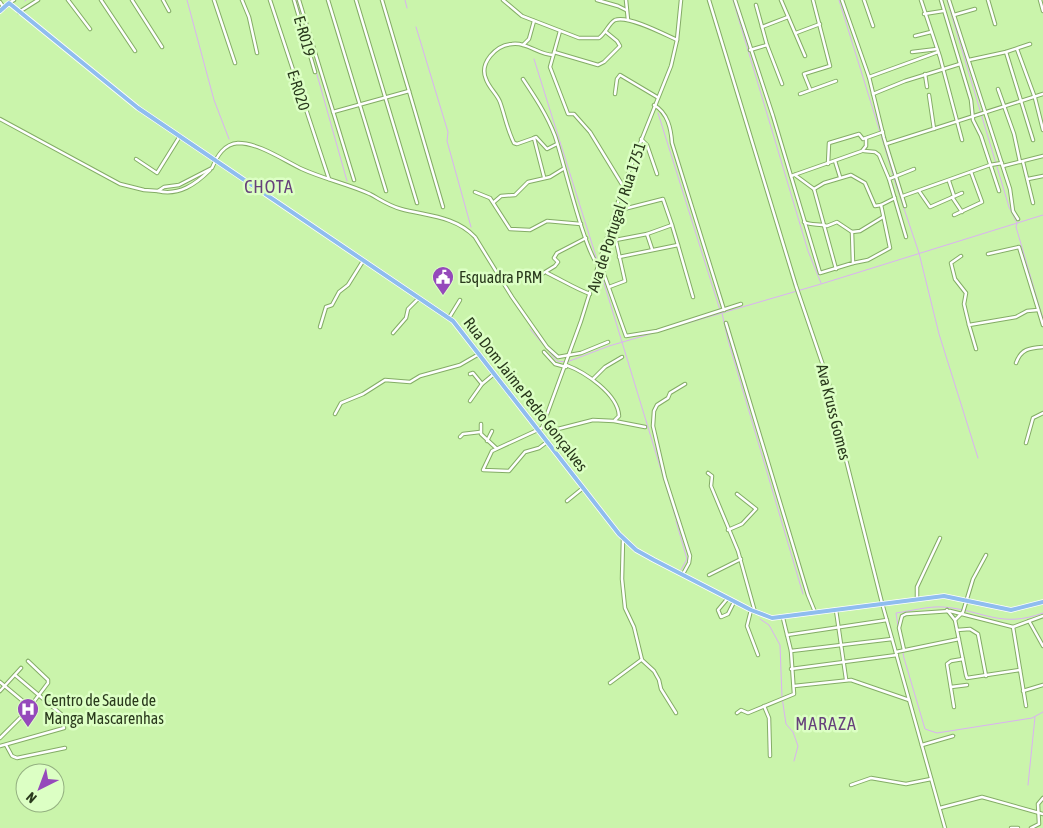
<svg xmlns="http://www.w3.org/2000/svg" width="1043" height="828" viewBox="0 0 1043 828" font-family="'Asap Condensed',sans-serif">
<rect width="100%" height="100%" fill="#caf4ab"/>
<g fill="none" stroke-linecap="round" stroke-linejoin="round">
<g stroke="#dab1f2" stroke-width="1">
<path d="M187,0L214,100L229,139"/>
<path d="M296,0L347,181"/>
<path d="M405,0L407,8"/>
<path d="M733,0L808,251L821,283"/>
<path d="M839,0L880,132"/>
<path d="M947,0L1009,207L1017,223L1016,227L1043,319"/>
<path d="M25,1L26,0"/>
<path d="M416,27L448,132L447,141L471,227"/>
<path d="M534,59L598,263"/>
<path d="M658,113L720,310"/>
<path d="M881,135L893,175"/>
<path d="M894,179L919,253L939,334L978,458"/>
<path d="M600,270L676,519"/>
<path d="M722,313L728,340L803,594"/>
<path d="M530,329L557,361L567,362L609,346L821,284L1043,215"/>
<path d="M676,521L687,559L681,570"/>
<path d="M760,619L769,625L780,645L782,697L786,724L793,732L798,746L794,761"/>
<path d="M898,626L896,613C911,611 928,606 943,607C983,610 1000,629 1043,613"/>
<path d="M899,632L904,658L925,729L937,733L1032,718L1043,712"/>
<path d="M1028,785L1035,717"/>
</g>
<g stroke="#84ac66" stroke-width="4.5">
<g id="minor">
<path d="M68,0L90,29"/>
<path d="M101,0L135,51"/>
<path d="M132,0L162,47"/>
<path d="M163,0L169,11"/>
<path d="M214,0L235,63"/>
<path d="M242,0L249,17L257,53"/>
<path d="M270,0L329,179"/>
<path d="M294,0L315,72"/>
<path d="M299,0L354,180"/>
<path d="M328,0L386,191"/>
<path d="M356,0L417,203"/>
<path d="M382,0L409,91"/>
<path d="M503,0L522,16L579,38H599C606,33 609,23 615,20C628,15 664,34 677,40"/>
<path d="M597,0L618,6L626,10"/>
<path d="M626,0L628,20"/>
<path d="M709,0L796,286L829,383L830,396L882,603L945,828"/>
<path d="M735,0L773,116L820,273L853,263L852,232L860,231L883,217"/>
<path d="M781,0L805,56"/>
<path d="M842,0L869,77L884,138L905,206"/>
<path d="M864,0L873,26"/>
<path d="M921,0L940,57L962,140"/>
<path d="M941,0L971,100L973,120L981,136L999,191"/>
<path d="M949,0L1010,189L1013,211L1018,219"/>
<path d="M988,0L995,24"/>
<path d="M1040,0L1043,11"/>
<path d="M0,2L4,8"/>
<path d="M9,3L14,0"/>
<path d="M756,5L767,45L782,84"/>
<path d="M19,12L38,0"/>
<path d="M924,14L943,11"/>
<path d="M954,15L975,9"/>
<path d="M762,27L788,17"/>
<path d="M560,31L550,67L568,114H574L590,132L623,186"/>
<path d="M796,33L820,24"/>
<path d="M915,36L931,32"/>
<path d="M523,45L529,39L534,21"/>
<path d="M1017,49L1035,98L1043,130"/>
<path d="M750,50L767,45"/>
<path d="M554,52L598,65L604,62L620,46L617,41L606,32"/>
<path d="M912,52L937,49"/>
<path d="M1006,52L1033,140"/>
<path d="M969,60L1006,52L1030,44"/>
<path d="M925,74L927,87"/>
<path d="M869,77L938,52"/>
<path d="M523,79C535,97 547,115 555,136C563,159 585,254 599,266"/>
<path d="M810,89L804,74L830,66L813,0"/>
<path d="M998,89L1014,134L1020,162"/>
<path d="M615,94L617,79L620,75L657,97"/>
<path d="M800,94L836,81"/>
<path d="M873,94L905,81L960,64"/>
<path d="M929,95L934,129"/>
<path d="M654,105C668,113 671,129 672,143L724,310"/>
<path d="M333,112L409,91L443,207"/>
<path d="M0,119L120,184L144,190L158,191L164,187L179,185L212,168C217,156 224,144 238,143C259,143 283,160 302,169C324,179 348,184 370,194C381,200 389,206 401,209C427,216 455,216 475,237L512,297L547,347L558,357L581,353L608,342"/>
<path d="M534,138L517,144L514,143C507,129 505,116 500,102C497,94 489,88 486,79C479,63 496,45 512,44C527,42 539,55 553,55"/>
<path d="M534,138L544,177"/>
<path d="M534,138L536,137L547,149L557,144"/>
<path d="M641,139L647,145L657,174"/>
<path d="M886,144L1043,94"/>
<path d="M864,151L875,152L879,155L889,179"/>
<path d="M136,159L157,173L180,136"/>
<path d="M835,161L840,177"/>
<path d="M1023,162L1033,203"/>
<path d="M828,164L829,143L859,134L863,139L883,132"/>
<path d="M1003,166L1043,156"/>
<path d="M795,175L814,189"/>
<path d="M791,176L862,151L866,146V139"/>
<path d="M1028,179L1043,176"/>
<path d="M949,181L954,196"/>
<path d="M814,189L824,183L851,175L865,183L875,206L881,205L895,198"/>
<path d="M814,189L836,269"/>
<path d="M158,191C179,196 196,184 210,170"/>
<path d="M919,191L930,207L962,193"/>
<path d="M475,192L490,198L510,229L530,230L547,221L581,224"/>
<path d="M903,196L990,165L1002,163"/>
<path d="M952,197L962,212"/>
<path d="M494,202L501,196L515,195L528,182L550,177L563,169"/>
<path d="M616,211L663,199L672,225L647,234"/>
<path d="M954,215L982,202L971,172"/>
<path d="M804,222C812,226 819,223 827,226L837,222L852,232"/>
<path d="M672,225L678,245"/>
<path d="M906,237L889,179L914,169"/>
<path d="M605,242L647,234L652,249"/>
<path d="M988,254L1019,247L1043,325"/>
<path d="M961,256L951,263L955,279L966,293L964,304L969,325"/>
<path d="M619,257L678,245L693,297"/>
<path d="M600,263L626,336L657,331L741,304"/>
<path d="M853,263L868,260L890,248L881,205"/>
<path d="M547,273C562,280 574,288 590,294"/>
<path d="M529,282L555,266L558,262L554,258L557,253L586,238"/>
<path d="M609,287L625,281L616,241"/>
<path d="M449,318L460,300"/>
<path d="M726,323L808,595L815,612"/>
<path d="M320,327L326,307L332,305L339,292L348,285L363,261"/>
<path d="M393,333L406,318L408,309L419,298"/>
<path d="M976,349L969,325L1016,317L1027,311L1038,310"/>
<path d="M544,352L555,364L566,367"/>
<path d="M1016,363C1021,349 1029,348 1043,347"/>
<path d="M566,365C585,372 618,394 619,416L615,420"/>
<path d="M470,374L473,373L482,384"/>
<path d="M593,379L605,367L622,357"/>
<path d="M470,401L482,384L494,374"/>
<path d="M335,414L341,403L363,394L385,380L410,382L420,376L460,365L479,354"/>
<path d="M544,422L554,430L593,420L614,421L645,427"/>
<path d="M481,424V434L496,448"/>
<path d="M460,437L463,434L480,432"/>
<path d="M487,441L492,431"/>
<path d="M547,442L539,448L525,452L509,471L483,470L492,451L542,428L581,321L623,186L671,66L677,40L681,0"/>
<path d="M1026,443L1033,418L1043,413"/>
<path d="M708,473L712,476L711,486L738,551L755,612"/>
<path d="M567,501L583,488"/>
<path d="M728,530L742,524L756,509L737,494"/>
<path d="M623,539L622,579L625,608L634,627L642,660L654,671L659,680L661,689L676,713"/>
<path d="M986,555L973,579L963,612L955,620L966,675L967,678L1020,670"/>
<path d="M683,574L689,563L690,556L665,478L653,426L654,411L657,405L668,398L670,393L685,384"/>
<path d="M709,575L741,559"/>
<path d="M728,598L718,610L721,617L728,614L734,602"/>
<path d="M917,599V587L940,538"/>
<path d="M751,610L747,626L758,655"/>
<path d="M836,610L846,679"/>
<path d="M947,610L955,620"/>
<path d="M1029,621L1043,646"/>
<path d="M1013,627L1026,706"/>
<path d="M957,630L970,629L978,634L986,676"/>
<path d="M787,635L887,620"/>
<path d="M904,650L899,628L902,616L906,614L950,611L1013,627L1043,616"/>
<path d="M791,651L892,639"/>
<path d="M896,652L959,639"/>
<path d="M791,669L897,655"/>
<path d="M0,682L30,707"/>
<path d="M610,683L641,660"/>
<path d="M794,686L851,680L909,700"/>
<path d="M951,687L967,685"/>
<path d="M0,691L21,668"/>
<path d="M1023,691L1043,685"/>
<path d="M764,706L769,718L770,756"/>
<path d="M954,707L947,664L951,661L963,659"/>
<path d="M737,713L741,710L748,713L794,694L791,651L783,618"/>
<path d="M0,738L26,712L48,683V680L28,661"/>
<path d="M6,745L12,756L17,758L65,748"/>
<path d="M922,745L953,736"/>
<path d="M0,746L64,728L61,714L15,675"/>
<path d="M851,785L871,778L906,784L931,779"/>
<path d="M940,808L982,797L1043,814"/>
<path d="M1011,828H1018"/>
<path d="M1031,828L1039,824L1038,804L1043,798"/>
</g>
</g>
<g stroke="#fff" stroke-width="5.5">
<path id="major" d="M0,11L9,3L138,108L453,321L619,534L636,550L654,560L751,610L772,618L944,596L1011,610L1043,602"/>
</g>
<use href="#minor" stroke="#fff" stroke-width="2.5"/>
<use href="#major" stroke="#8fbdef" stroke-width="4"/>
</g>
<defs>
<g id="civic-pin" transform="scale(1.125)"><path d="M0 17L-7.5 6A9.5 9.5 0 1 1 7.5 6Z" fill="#9549bb" stroke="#dcffc4"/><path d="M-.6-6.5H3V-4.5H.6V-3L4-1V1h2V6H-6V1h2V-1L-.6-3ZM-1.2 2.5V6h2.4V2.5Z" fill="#fff"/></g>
<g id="hospital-pin" transform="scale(1.125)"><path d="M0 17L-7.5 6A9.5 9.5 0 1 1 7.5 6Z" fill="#9549bb" stroke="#dcffc4"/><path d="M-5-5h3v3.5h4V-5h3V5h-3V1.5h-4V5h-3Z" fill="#fff"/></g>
</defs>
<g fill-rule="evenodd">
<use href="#civic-pin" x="443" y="277"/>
<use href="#hospital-pin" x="28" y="709"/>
</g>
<g text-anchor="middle" stroke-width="5" stroke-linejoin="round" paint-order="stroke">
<g font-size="16" fill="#29391c" stroke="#dcffc4">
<text transform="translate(305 36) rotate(74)" y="6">E-R019</text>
<text transform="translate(299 90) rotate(72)" y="6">E-R020</text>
<text transform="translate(616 217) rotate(-72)" y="6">Ava de Portugal / Rua 1751</text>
<text transform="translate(526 394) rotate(52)" y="6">Rua Dom Jaime Pedro Gonçalves</text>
<text transform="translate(834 412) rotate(76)" y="6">Ava Kruss Gomes</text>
</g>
<g font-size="16" fill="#29391c" stroke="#dcffc4" text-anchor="start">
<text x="459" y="283">Esquadra PRM</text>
<text x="44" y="706">Centro de Saude de<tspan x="44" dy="18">Manga Mascarenhas</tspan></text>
</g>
<g font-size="18" letter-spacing="1" fill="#66417b" stroke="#dcffc4">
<text x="269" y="193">CHOTA</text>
<text x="826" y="730">MARAZA</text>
</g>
</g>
<g transform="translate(40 788) rotate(222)"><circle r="24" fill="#dcffc4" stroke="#94b081"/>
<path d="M0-4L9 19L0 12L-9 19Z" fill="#9549bb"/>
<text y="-8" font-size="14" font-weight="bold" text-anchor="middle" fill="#29391c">N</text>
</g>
</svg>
